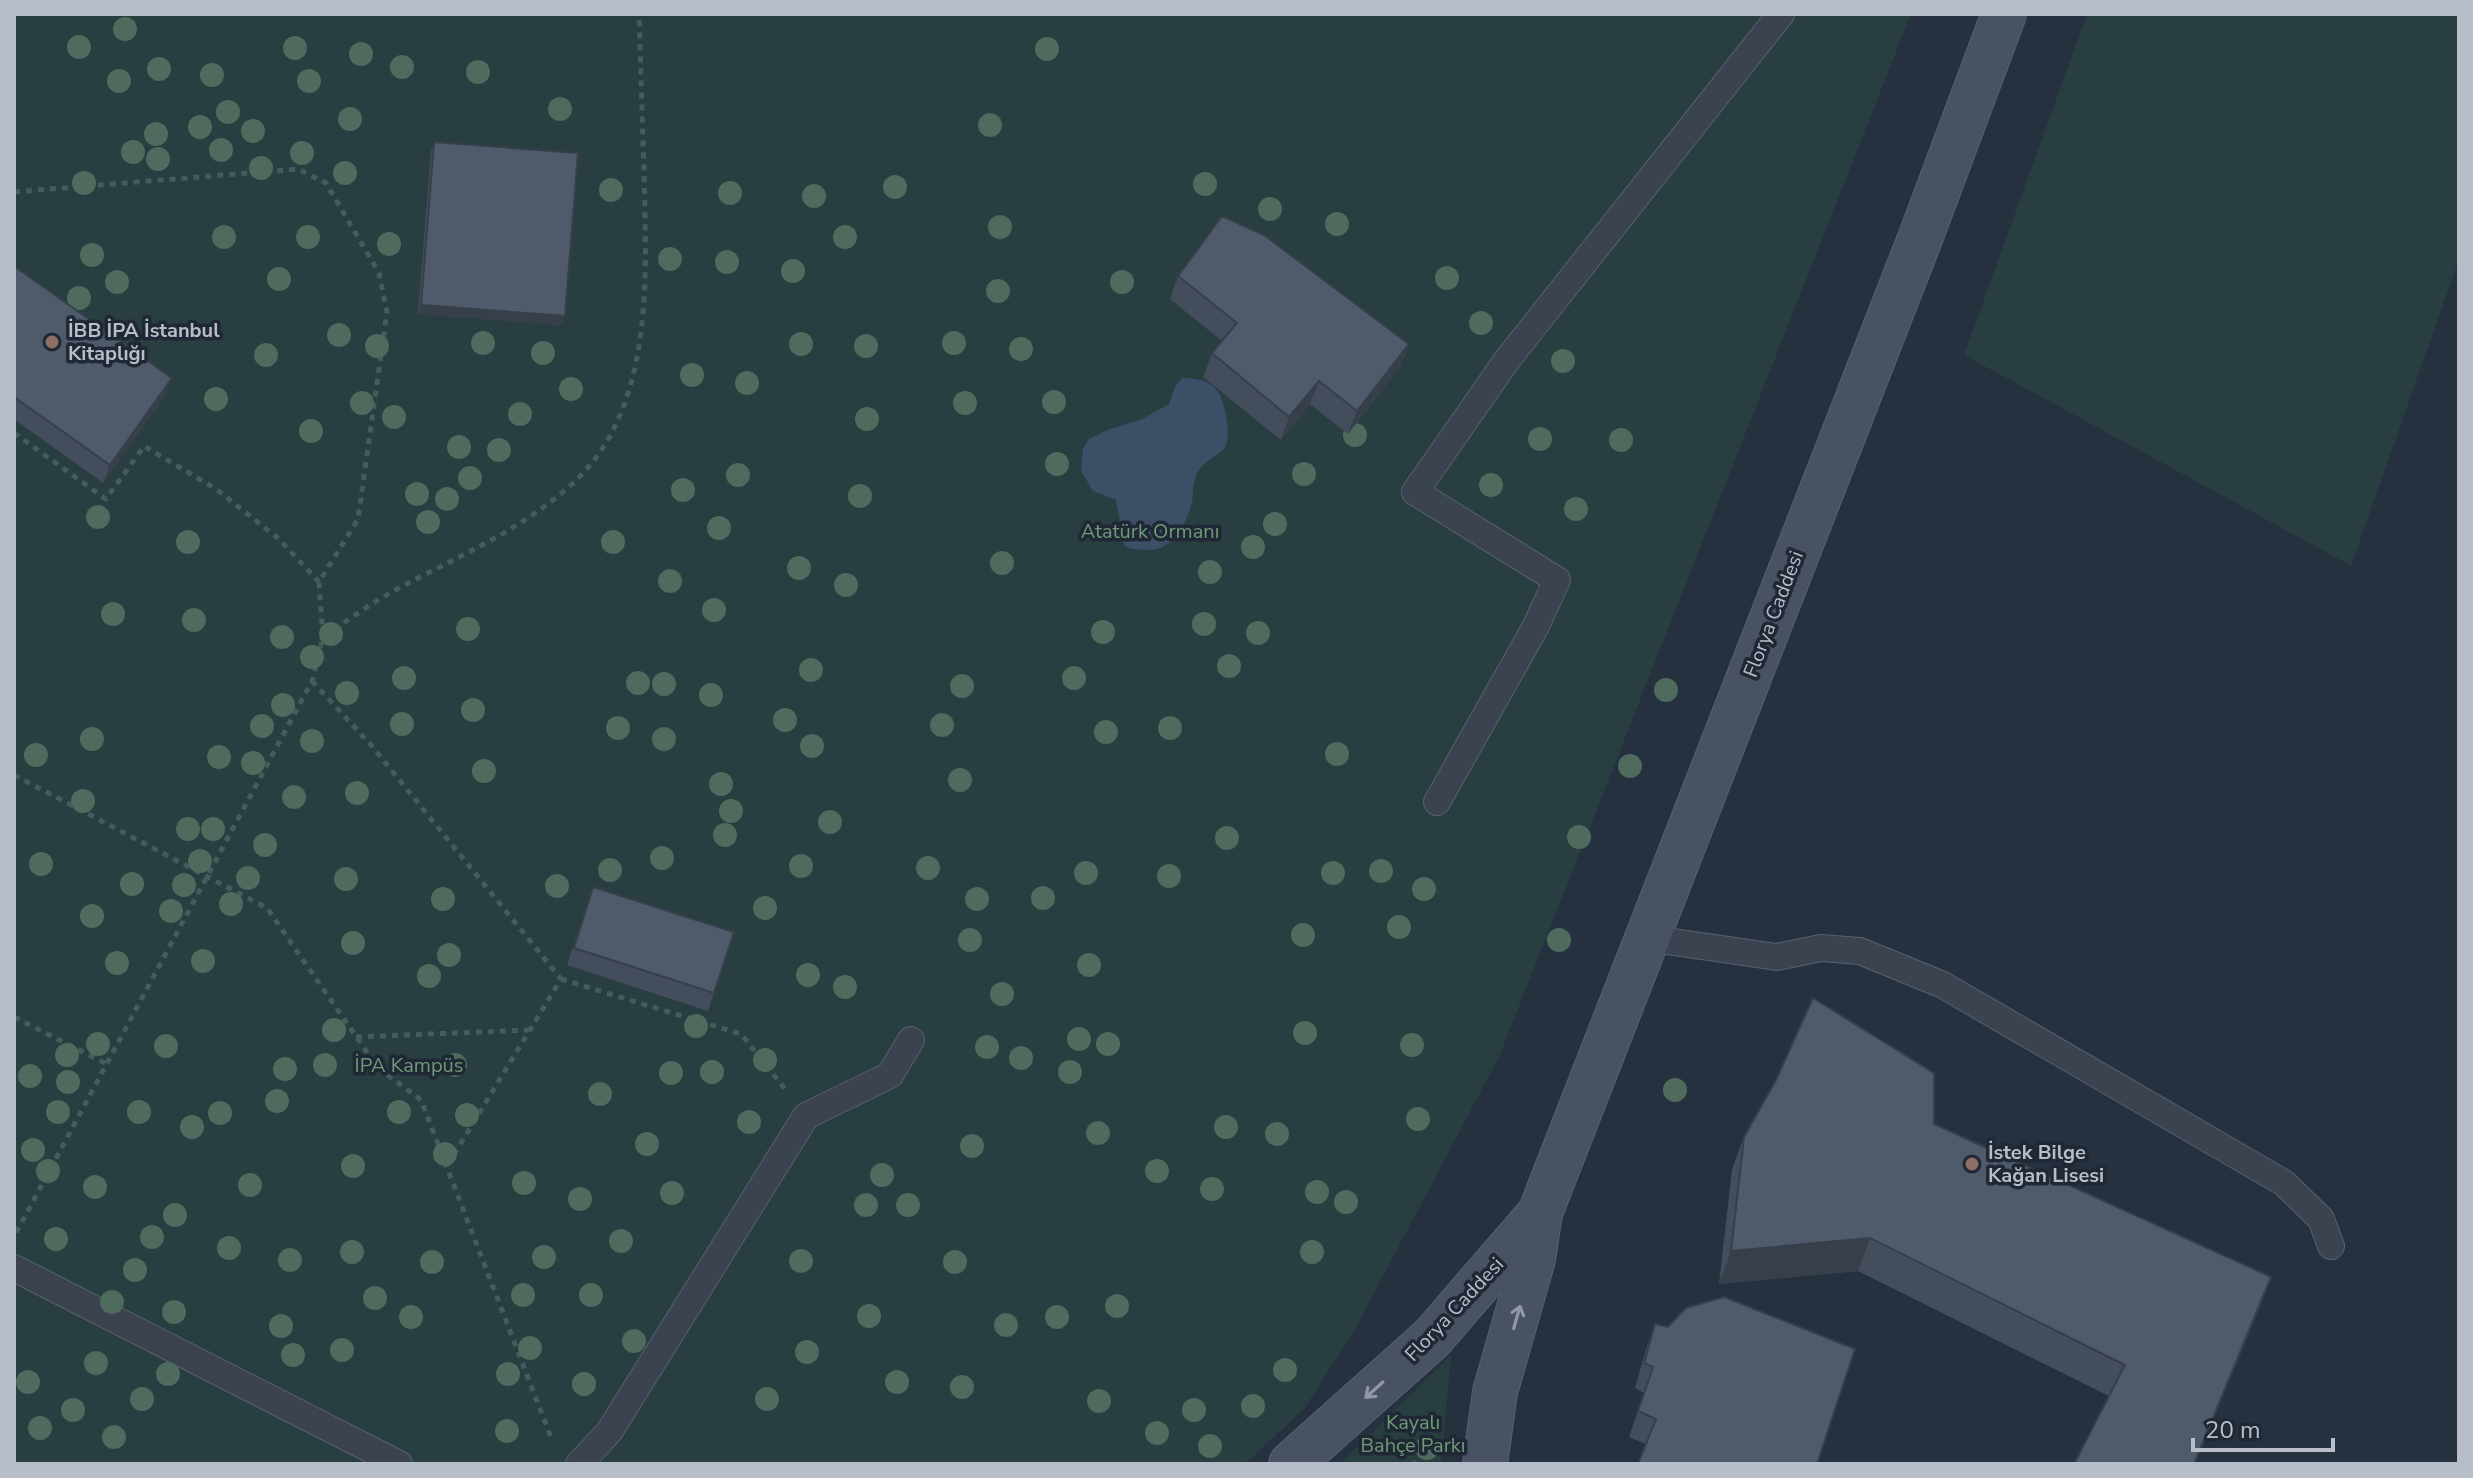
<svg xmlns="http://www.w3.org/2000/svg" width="2473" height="1478" viewBox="0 0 2473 1478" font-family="'Nunito Sans',sans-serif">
<rect width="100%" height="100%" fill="#26313f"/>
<g fill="#283e40">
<path d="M14,14H1911L1499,1057L1354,1331L1304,1409L1245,1464H14Z"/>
<path d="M2087,14H2459V259L2351,566L1964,355Z"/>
<path d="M1451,1355L1441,1464H1340Z"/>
</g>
<path fill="#3c4f67" d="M1182,378C1215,378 1223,391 1227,422C1228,430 1229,440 1225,447C1221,456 1204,458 1196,476C1192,486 1194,497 1191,506C1184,528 1172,551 1147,550C1137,549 1132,551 1124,545L1116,500L1093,491L1081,471L1083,449L1089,439L1110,429L1140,420L1169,404L1175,387Z"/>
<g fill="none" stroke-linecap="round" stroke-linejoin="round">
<g stroke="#58616d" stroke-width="28">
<g id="lane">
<path d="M1437,802L1536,626L1557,580L1415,492L1507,360L1781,14"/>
<path d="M1646,938L1777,957L1821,948L1860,951L1943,985L2284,1183L2321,1219L2331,1246"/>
<path d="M14,1268L399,1464"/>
<path d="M579,1464L609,1432L806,1116L890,1075L911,1040"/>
</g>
</g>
<g stroke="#58616d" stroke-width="46">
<g id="secondary">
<path d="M1291,1464L1432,1338L1540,1213"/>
<path d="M1485,1464L1495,1392L1533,1259L1540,1213L1921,236L2004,14"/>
</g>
</g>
<g stroke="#465b5d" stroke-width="5" stroke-dasharray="6 6" stroke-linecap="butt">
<path d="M14,192L298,169L326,183L379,273L387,312L358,519L319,582L323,637L312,681L16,1233"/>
<path d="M14,433L106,499L144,446L216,489L279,539L319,582"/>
<path d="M324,636C347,621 370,604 395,590C455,558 520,531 571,485C656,409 646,275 644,171C642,119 641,66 639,14"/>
<path d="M312,681L371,745L561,979L447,1166"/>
<path d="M14,775L267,908L378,1068L421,1100L552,1440"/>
<path d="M561,979L741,1034L785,1089"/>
<path d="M14,1017L107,1064"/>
<path d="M356,1037L529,1030"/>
<path d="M1414,1464L1415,1461"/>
</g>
<use href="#lane" stroke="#3a434f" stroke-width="26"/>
<use href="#secondary" stroke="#485262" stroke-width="44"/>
</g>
<g fill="#4e6b5e">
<circle cx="125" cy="29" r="12"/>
<circle cx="79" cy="47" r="12"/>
<circle cx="295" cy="48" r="12"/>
<circle cx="1047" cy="49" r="12"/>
<circle cx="361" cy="54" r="12"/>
<circle cx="402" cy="67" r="12"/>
<circle cx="159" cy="69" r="12"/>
<circle cx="478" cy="72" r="12"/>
<circle cx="212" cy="75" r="12"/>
<circle cx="119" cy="81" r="12"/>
<circle cx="309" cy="81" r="12"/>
<circle cx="560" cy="109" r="12"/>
<circle cx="228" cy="112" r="12"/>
<circle cx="350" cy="119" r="12"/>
<circle cx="990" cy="125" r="12"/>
<circle cx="200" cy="127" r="12"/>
<circle cx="253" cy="131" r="12"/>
<circle cx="156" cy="134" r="12"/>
<circle cx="221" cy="150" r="12"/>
<circle cx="133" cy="152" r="12"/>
<circle cx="302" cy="153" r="12"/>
<circle cx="158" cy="159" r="12"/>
<circle cx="261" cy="168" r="12"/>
<circle cx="345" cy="173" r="12"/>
<circle cx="84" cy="183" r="12"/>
<circle cx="1205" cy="184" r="12"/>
<circle cx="895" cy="187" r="12"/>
<circle cx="611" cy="190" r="12"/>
<circle cx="730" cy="193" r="12"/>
<circle cx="814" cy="196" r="12"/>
<circle cx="1270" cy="209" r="12"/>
<circle cx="1337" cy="224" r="12"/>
<circle cx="1000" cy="227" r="12"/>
<circle cx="224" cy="237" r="12"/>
<circle cx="308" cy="237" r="12"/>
<circle cx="845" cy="237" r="12"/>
<circle cx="389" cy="244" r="12"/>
<circle cx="92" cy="255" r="12"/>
<circle cx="670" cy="259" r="12"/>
<circle cx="727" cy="262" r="12"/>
<circle cx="793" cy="271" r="12"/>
<circle cx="1447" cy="278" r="12"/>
<circle cx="279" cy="279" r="12"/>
<circle cx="117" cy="282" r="12"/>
<circle cx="1122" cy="282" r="12"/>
<circle cx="998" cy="291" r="12"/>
<circle cx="79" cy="298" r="12"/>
<circle cx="1481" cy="323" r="12"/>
<circle cx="339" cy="335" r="12"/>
<circle cx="483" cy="343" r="12"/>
<circle cx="954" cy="343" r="12"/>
<circle cx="801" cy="344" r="12"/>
<circle cx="377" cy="346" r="12"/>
<circle cx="866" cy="346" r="12"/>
<circle cx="1021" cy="349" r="12"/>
<circle cx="543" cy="353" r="12"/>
<circle cx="266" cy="355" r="12"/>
<circle cx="1563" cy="361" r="12"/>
<circle cx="692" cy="375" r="12"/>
<circle cx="747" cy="383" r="12"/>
<circle cx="571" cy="389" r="12"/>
<circle cx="216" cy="399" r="12"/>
<circle cx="1054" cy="402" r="12"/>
<circle cx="362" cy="403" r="12"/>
<circle cx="965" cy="403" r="12"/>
<circle cx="520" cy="414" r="12"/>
<circle cx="394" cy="417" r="12"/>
<circle cx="867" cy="419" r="12"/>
<circle cx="311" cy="431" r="12"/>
<circle cx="1355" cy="435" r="12"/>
<circle cx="1540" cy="439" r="12"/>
<circle cx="1621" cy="440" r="12"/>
<circle cx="459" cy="447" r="12"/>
<circle cx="499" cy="450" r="12"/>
<circle cx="1057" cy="464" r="12"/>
<circle cx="1304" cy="474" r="12"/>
<circle cx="738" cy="475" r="12"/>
<circle cx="470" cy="478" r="12"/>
<circle cx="1491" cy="485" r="12"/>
<circle cx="683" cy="490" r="12"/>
<circle cx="417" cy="494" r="12"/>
<circle cx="860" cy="496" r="12"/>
<circle cx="447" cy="499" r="12"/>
<circle cx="1576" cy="509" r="12"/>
<circle cx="98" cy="517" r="12"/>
<circle cx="428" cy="522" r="12"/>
<circle cx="1275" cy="524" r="12"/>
<circle cx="719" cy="528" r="12"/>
<circle cx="188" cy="542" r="12"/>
<circle cx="613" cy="542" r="12"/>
<circle cx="1253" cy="547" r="12"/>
<circle cx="1002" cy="563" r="12"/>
<circle cx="799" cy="568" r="12"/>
<circle cx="1210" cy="572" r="12"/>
<circle cx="670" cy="581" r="12"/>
<circle cx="846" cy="585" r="12"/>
<circle cx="714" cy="610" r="12"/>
<circle cx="113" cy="614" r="12"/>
<circle cx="194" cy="620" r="12"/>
<circle cx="1204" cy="624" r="12"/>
<circle cx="468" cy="629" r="12"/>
<circle cx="1103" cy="632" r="12"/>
<circle cx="1258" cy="633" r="12"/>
<circle cx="331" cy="634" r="12"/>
<circle cx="282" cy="637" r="12"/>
<circle cx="312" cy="657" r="12"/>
<circle cx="1229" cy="666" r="12"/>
<circle cx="811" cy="670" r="12"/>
<circle cx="404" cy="678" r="12"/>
<circle cx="1074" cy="678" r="12"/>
<circle cx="638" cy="683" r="12"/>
<circle cx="664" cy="684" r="12"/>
<circle cx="962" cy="686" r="12"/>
<circle cx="1666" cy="690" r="12"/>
<circle cx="347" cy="693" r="12"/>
<circle cx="711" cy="695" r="12"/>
<circle cx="283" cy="705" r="12"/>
<circle cx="473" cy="710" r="12"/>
<circle cx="785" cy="720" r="12"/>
<circle cx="402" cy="724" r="12"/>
<circle cx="942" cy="725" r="12"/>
<circle cx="262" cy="726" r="12"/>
<circle cx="618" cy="728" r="12"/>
<circle cx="1170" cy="728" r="12"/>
<circle cx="1106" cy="732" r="12"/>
<circle cx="92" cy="739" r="12"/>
<circle cx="664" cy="739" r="12"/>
<circle cx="312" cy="741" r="12"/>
<circle cx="812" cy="746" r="12"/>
<circle cx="1337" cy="754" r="12"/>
<circle cx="36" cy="755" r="12"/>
<circle cx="219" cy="757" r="12"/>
<circle cx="253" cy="763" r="12"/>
<circle cx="1630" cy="766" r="12"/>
<circle cx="484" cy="771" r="12"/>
<circle cx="960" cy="780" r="12"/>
<circle cx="721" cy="784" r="12"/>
<circle cx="357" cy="793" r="12"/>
<circle cx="294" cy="797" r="12"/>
<circle cx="83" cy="801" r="12"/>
<circle cx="731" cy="811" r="12"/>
<circle cx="830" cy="822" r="12"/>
<circle cx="188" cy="829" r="12"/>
<circle cx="213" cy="829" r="12"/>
<circle cx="725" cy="835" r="12"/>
<circle cx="1579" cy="837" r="12"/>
<circle cx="1227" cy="838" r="12"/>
<circle cx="265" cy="845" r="12"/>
<circle cx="662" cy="858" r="12"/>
<circle cx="200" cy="861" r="12"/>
<circle cx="41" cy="864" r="12"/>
<circle cx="801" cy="866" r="12"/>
<circle cx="928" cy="868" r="12"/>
<circle cx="610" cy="870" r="12"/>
<circle cx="1381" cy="871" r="12"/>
<circle cx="1086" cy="873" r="12"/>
<circle cx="1333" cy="873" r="12"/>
<circle cx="1169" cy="876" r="12"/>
<circle cx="248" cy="878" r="12"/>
<circle cx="346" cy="879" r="12"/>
<circle cx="132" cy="884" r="12"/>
<circle cx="184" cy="885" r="12"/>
<circle cx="557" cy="886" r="12"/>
<circle cx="1424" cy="889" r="12"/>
<circle cx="1043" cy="898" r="12"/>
<circle cx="443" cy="899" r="12"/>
<circle cx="977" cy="899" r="12"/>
<circle cx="231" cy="904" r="12"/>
<circle cx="765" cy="908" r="12"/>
<circle cx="171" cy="911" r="12"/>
<circle cx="92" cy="916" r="12"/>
<circle cx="1399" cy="927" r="12"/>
<circle cx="1303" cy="935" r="12"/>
<circle cx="970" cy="940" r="12"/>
<circle cx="1559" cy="940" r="12"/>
<circle cx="353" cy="943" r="12"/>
<circle cx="449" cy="955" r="12"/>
<circle cx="203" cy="961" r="12"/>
<circle cx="117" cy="963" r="12"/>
<circle cx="1089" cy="965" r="12"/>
<circle cx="808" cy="975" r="12"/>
<circle cx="429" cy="976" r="12"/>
<circle cx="845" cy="987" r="12"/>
<circle cx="1002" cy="994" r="12"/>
<circle cx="696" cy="1026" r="12"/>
<circle cx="334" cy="1030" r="12"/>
<circle cx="1305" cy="1033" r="12"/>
<circle cx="1079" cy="1039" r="12"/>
<circle cx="98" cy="1044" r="12"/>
<circle cx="1108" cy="1044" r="12"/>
<circle cx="1412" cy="1045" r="12"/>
<circle cx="166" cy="1046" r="12"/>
<circle cx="987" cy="1047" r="12"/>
<circle cx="67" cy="1055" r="12"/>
<circle cx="1021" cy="1058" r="12"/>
<circle cx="765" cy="1060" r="12"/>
<circle cx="325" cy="1065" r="12"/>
<circle cx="455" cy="1065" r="12"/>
<circle cx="285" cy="1069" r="12"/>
<circle cx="712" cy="1072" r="12"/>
<circle cx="1070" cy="1072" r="12"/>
<circle cx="671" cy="1073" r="12"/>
<circle cx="30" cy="1076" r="12"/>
<circle cx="68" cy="1082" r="12"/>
<circle cx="1675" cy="1090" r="12"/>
<circle cx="600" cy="1094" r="12"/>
<circle cx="277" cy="1101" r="12"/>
<circle cx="58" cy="1112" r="12"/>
<circle cx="139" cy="1112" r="12"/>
<circle cx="399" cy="1112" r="12"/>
<circle cx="220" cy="1113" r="12"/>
<circle cx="467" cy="1115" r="12"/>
<circle cx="1418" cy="1119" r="12"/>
<circle cx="749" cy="1122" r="12"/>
<circle cx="192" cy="1127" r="12"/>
<circle cx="1226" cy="1127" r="12"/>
<circle cx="1098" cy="1133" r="12"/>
<circle cx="1277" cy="1134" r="12"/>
<circle cx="647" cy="1144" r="12"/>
<circle cx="972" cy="1146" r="12"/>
<circle cx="33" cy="1150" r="12"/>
<circle cx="445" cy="1154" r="12"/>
<circle cx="353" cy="1166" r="12"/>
<circle cx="48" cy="1171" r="12"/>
<circle cx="1157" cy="1171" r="12"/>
<circle cx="882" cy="1175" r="12"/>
<circle cx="524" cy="1183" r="12"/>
<circle cx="250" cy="1185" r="12"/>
<circle cx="95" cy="1187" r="12"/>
<circle cx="1212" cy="1189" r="12"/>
<circle cx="1317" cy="1192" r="12"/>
<circle cx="672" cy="1193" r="12"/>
<circle cx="580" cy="1199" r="12"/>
<circle cx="1346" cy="1202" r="12"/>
<circle cx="866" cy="1205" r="12"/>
<circle cx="908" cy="1205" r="12"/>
<circle cx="175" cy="1215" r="12"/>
<circle cx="152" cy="1237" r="12"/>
<circle cx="56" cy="1239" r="12"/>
<circle cx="621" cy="1241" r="12"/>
<circle cx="229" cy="1248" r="12"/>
<circle cx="352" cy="1252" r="12"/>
<circle cx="1312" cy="1252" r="12"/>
<circle cx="544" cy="1257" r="12"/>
<circle cx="290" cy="1260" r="12"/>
<circle cx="801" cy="1261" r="12"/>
<circle cx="432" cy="1262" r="12"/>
<circle cx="955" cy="1262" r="12"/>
<circle cx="135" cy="1270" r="12"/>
<circle cx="523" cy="1295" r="12"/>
<circle cx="591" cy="1295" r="12"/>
<circle cx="375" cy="1298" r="12"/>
<circle cx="112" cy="1302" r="12"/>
<circle cx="1117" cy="1306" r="12"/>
<circle cx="174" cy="1312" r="12"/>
<circle cx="869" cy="1316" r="12"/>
<circle cx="411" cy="1317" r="12"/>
<circle cx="1057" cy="1317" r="12"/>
<circle cx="1006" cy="1325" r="12"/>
<circle cx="281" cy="1326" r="12"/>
<circle cx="634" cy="1341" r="12"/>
<circle cx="530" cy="1348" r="12"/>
<circle cx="342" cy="1350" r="12"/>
<circle cx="807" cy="1352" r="12"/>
<circle cx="293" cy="1355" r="12"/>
<circle cx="96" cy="1363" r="12"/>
<circle cx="1285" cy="1370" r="12"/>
<circle cx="168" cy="1374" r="12"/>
<circle cx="508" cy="1374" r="12"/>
<circle cx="28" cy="1382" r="12"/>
<circle cx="897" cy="1382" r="12"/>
<circle cx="584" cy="1384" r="12"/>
<circle cx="962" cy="1387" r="12"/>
<circle cx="142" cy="1399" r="12"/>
<circle cx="767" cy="1399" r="12"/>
<circle cx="1099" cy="1401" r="12"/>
<circle cx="1253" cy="1406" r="12"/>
<circle cx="73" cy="1410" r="12"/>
<circle cx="1194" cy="1410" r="12"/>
<circle cx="40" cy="1428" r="12"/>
<circle cx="507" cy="1431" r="12"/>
<circle cx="1157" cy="1433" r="12"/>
<circle cx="114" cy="1437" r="12"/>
<circle cx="1210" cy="1446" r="12"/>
<circle cx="1427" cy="1448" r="12"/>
</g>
<g fill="#444d5b">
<path d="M434,142L562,325L418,314L431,151Z"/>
<path d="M14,266L172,378L165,396L103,483L14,419Z"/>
<path d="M1178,276L1409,344L1400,367L1348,434L1310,404L1281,440L1203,377L1212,353L1222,341L1170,299Z"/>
<path d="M593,887L714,993L708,1011L567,965Z"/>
<path d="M1934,1124L2271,1277L2259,1309L2195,1464H2074L2109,1396L1858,1271L1719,1284L1732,1169L1744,1137Z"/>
<path d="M1655,1324L1817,1464L1646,1444L1629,1437L1644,1393L1635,1388L1646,1349Z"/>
</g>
<g fill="#373f4a">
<path d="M421,305L565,316L562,325L418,314Z"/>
<path d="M1409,344L1400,367L1348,434L1357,411Z"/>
<path d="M172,378L165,396L103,483L110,465Z"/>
<path d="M1319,381L1310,404L1281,440L1289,417Z"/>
<path d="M1870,1238L1858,1271L1719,1284L1731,1251Z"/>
<path d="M2271,1277L2259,1309L2195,1464H2194Z"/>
</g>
<g fill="#4f5a6a" stroke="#373f4a" stroke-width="2">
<path d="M434,142L578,153L565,316L421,305Z"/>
<path d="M1222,216L1264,235L1409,344L1357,411L1319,381L1289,417L1212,353L1237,323L1178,276Z"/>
<path d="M14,266L172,378L110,465L14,397Z"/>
<path d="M593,887L734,932L714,993L574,948Z"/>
<path d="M1813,998L1934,1073V1124L2271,1277L2194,1464H2074L2125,1365L1870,1238L1731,1251L1744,1137L1776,1080Z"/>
<path d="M1724,1297L1855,1349L1817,1464H1638L1656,1419L1638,1411L1653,1367L1644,1363L1655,1324L1668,1327L1686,1308Z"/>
</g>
<defs><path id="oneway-shaft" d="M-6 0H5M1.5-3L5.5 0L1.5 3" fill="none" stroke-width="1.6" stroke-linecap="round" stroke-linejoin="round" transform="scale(2)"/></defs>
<g stroke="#9098a6">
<use href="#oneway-shaft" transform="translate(1517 1317) rotate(-74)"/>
<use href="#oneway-shaft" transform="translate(1374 1390) rotate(138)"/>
</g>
<g fill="#8d6e63" stroke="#1f2834" stroke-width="3">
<circle cx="52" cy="342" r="8"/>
<circle cx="1972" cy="1164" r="8"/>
</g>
<g text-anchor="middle" stroke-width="7" stroke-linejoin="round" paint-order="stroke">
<g font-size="20" font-weight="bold" fill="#b7beca" stroke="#1f2834" text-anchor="start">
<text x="68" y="337">İBB İPA İstanbul<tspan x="68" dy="23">Kitaplığı</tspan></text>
<text x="1988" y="1159">İstek Bilge<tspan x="1988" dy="23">Kağan Lisesi</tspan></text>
</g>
<g font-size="20" fill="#6f9a78" stroke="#1f2834">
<text x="1150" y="538">Atatürk Ormanı</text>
<text x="409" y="1072">İPA Kampüs</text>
<text x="1413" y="1429">Kayalı<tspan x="1413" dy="23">Bahçe Parkı</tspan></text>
</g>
<g font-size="20" fill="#b7beca" stroke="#1f2834">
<text transform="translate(1773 614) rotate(-69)" y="7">Florya Caddesi</text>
<text transform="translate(1454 1309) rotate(-47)" y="7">Florya Caddesi</text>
</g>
</g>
<rect width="2473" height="1478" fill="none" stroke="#b7beca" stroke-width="32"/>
<path d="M2193 1438v12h140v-12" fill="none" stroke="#b7beca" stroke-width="4"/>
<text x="2205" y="1438" font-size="24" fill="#b7beca" stroke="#1f2834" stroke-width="6" paint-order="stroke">20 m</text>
</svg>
